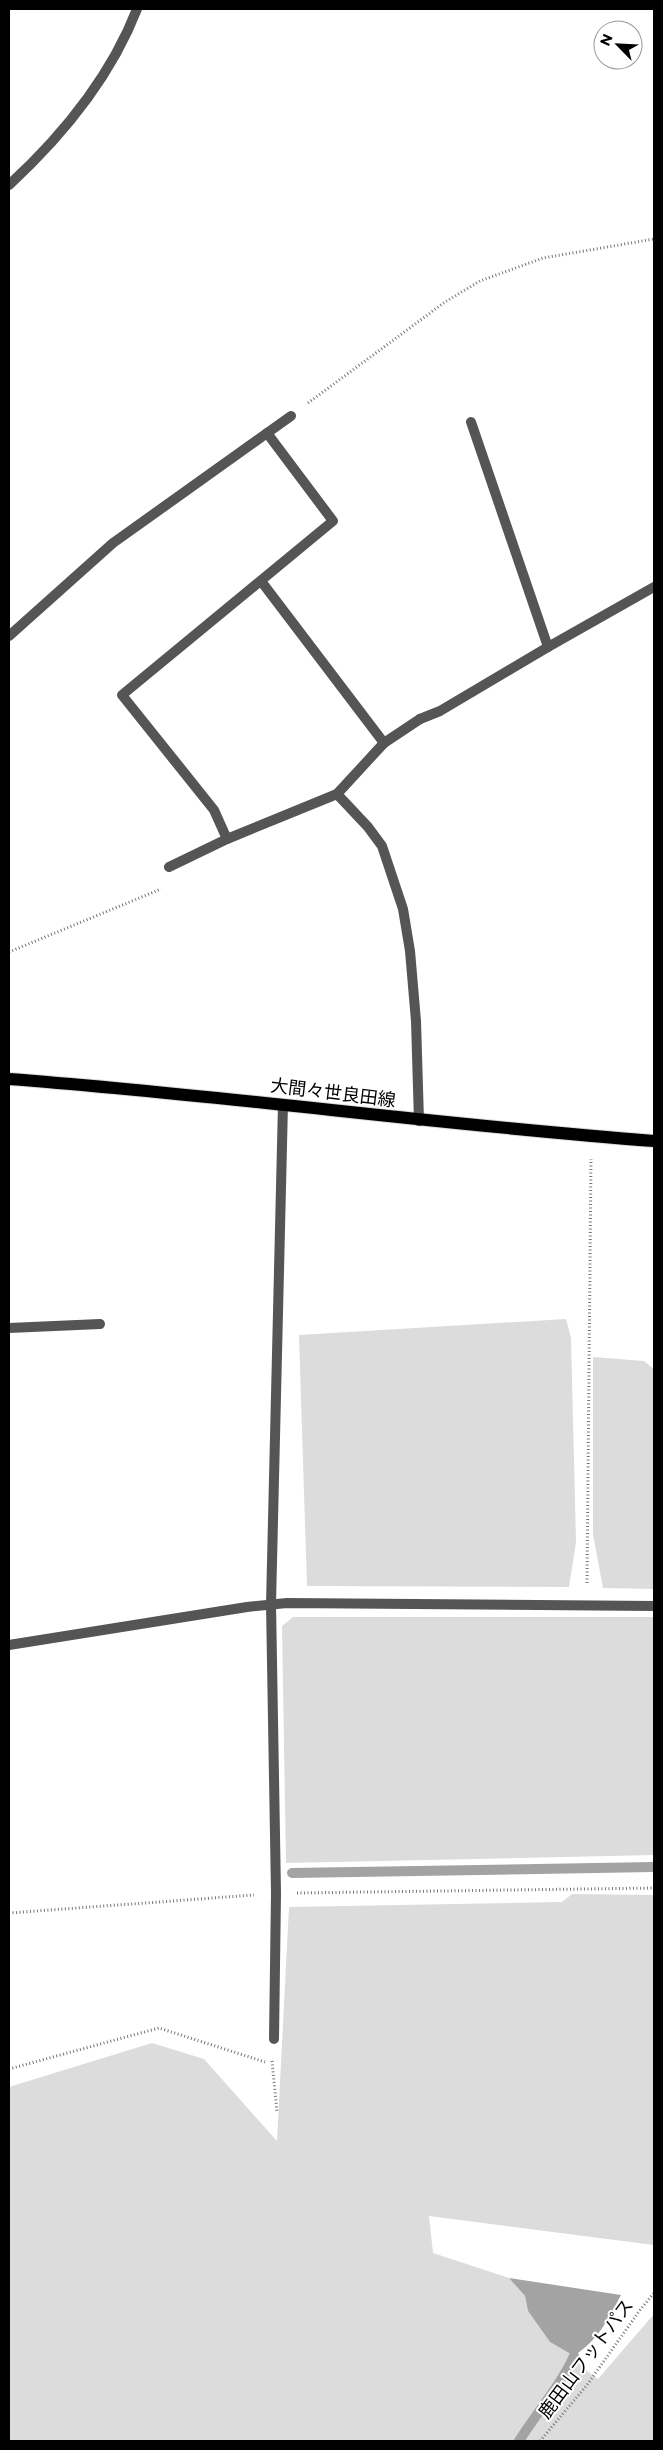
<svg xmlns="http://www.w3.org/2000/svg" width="663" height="2450" viewBox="0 0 663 2450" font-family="Montserrat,'Noto Sans JP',sans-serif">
<rect width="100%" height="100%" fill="#fff"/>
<g fill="#dcdcdc">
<path d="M566,1319L571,1338L576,1542L569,1587L307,1586L299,1335Z"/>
<path d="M593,1357L644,1361L654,1369V1589L603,1588L593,1534Z"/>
<path d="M293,1617H654V1855L286,1863L282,1626Z"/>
<path d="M572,1894L654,1895V2245L429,2216L433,2253L509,2278L525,2296L528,2311L550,2342L574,2356L583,2368L598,2379L654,2314V2441H9V2087L152,2043L204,2059L277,2141L289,1907L562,1902Z"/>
</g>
<path fill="#a3a3a3" d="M509,2278L621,2295C607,2321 599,2339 574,2356L550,2342L528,2311L525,2296Z"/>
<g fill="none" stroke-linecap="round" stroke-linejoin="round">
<g stroke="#a3a3a3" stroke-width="10">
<path d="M292,1873L654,1867"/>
<path d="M519,2441C537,2412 560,2387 574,2356"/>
</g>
<g stroke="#dbdbdb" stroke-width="14">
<path id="primary" d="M9,1079C224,1095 439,1125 654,1141"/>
</g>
<g stroke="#777" stroke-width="3" stroke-dasharray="1 2.5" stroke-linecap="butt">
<path d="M308,403L445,302L480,281L543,258L654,239"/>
<path d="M9,952L161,889"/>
<path d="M587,1583L591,1159"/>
<path d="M297,1893L654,1888"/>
<path d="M9,1913L254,1895"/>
<path d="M272,2061L277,2112"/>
<path d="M9,2069L159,2028L265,2062"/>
<path d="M540,2441L587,2385L640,2310L654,2293"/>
</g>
<g stroke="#555" stroke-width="10">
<path d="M471,422L548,647"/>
<path d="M420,719L440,711L548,647L654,587"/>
<path d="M9,1328L100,1324"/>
<path d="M274,2039L276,1893L271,1604L283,1104"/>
</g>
<g stroke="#555" stroke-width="10">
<path d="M9,185C61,137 111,76 137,9"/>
<path d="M261,581L384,743"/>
<path d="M9,636L113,543L291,416"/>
<path d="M337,794L368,827L382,846L403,909L410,951L416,1021L419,1121"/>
<path d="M227,839L214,810L122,695L333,521L267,433"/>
<path d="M169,867L227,839L337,794L384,743L420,719"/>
<path d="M9,1645L247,1607L287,1603L654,1606"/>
</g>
<use href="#primary" stroke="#000" stroke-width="12"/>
</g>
<g text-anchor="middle" stroke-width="4" stroke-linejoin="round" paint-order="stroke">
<g font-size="18" fill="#000" stroke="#fff">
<text transform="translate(333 1093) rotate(7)" y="6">大間々世良田線</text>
<text transform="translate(586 2359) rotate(-53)" y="6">鹿田山フットパス</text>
</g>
</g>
<rect width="663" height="2450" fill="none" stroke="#000000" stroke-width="20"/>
<g transform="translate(618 45) rotate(294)"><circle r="24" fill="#ffffff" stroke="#999999"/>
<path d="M0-4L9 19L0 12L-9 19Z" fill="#000000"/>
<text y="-8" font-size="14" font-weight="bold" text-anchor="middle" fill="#000000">N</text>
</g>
</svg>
